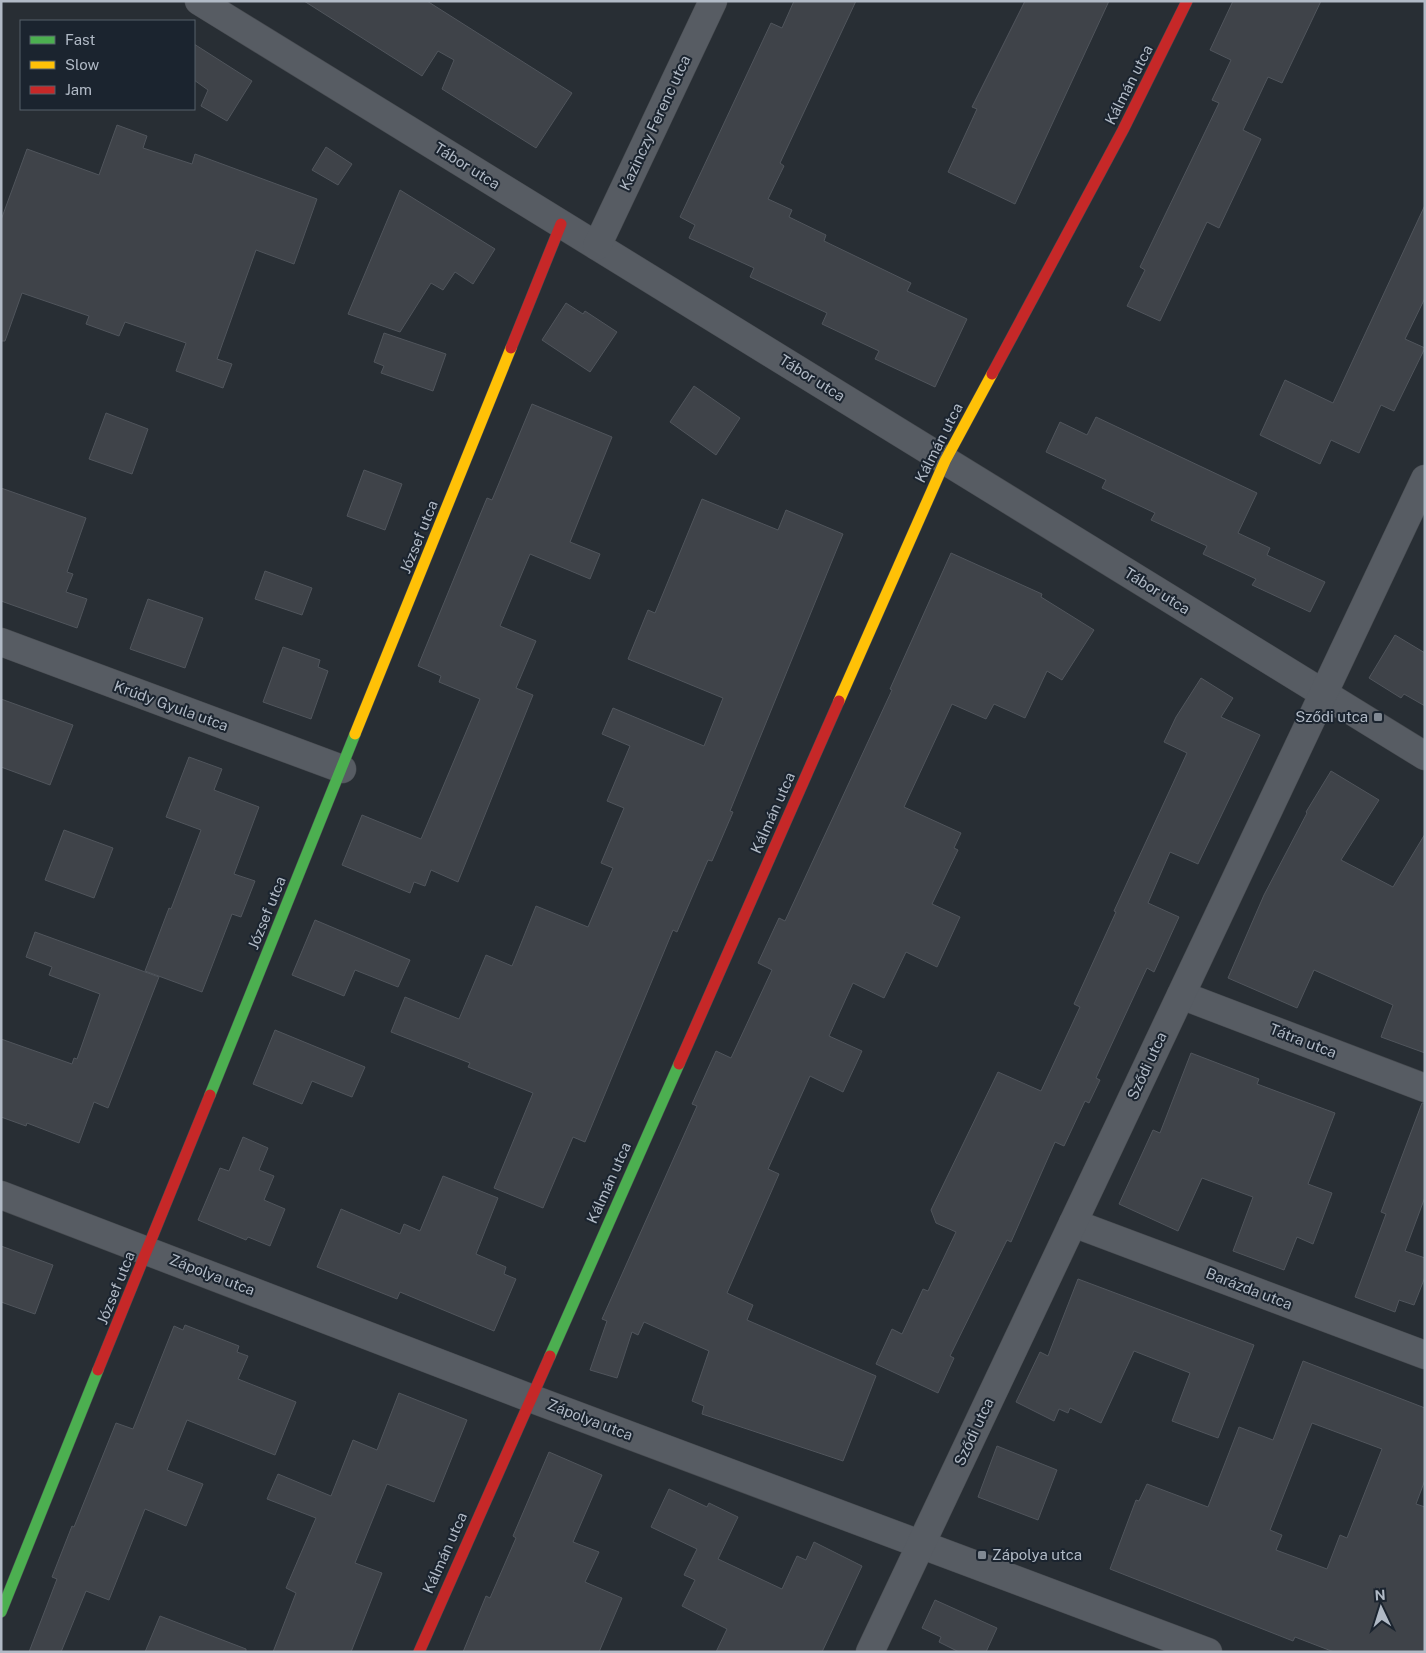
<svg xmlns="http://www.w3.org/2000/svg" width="1426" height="1653" viewBox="0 0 1426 1653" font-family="'Public Sans',sans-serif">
<rect width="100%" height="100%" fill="#282e34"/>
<g fill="#3f4349" stroke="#50555c" fill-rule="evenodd">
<path d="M304,1H427L572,93L536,148L442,89L454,60L438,51L422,76Z"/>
<path d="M794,1H856L780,163L784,166L768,199L792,210L789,217L826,235L824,241L911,283L907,291L967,319L935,387L875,359L879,351L822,324L827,313L750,277L754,268L689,238L695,225L680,217L771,23L782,28Z"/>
<path d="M1025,1H1109L1015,204L948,172L977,109L972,107Z"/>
<path d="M1233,1H1321L1282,83L1268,77L1243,130L1261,139L1219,228L1207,222L1160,321L1127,306L1145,270L1140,267L1219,103L1212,100L1231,60L1210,50Z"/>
<path d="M194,44L252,81L227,121L201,106L208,90L194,80Z"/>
<path d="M117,125L147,136L143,148L192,164L195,154L317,199L294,264L256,250L217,359L232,364L223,388L176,371L186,343L125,322L119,336L86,324L89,316L22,293L5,341H1V220L27,149L99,175Z"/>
<path d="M326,147L352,164L338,185L312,170Z"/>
<path d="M400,190L495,249L473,284L455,272L443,290L431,283L400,332L348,314Z"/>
<path d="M1425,205V298L1405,339L1425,348L1394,411L1381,405L1359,453L1331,440L1320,464L1260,435L1285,380L1333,403Z"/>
<path d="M566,303L583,314L585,311L617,332L590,372L542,340Z"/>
<path d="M384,333L446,354L433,391L381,373L384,366L374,362Z"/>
<path d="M694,386L740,418L716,455L670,422Z"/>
<path d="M532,404L612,437L570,542L600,554L590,579L530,554L500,626L536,641L516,688L533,695L458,882L431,870L425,886L414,882L410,893L342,865L362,815L421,839L480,699L439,682L441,676L418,666L487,498L492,500Z"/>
<path d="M106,413L148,429L132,474L89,459Z"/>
<path d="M1096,417L1257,493L1238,533L1270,548L1267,555L1325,582L1310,612L1252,585L1256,579L1203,554L1207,546L1151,520L1155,513L1102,488L1106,480L1046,452L1060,422L1087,435Z"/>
<path d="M364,470L402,484L385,530L347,516Z"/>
<path d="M1,488L86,518L67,572L73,574L66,592L87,599L77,628L1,601Z"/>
<path d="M702,499L778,530L786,510L843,534L730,811L733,812L712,861L708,860L677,932L673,930L585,1142L573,1137L543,1208L494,1188L533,1093L468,1067L470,1063L391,1032L405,997L459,1019L486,955L512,966L536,906L588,927L613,868L601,863L624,808L607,801L630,746L602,734L613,708L704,746L723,698L628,659L648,610L655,613Z"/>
<path d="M951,553L1042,594L1041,597L1094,630L1062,680L1047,671L1025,718L994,704L986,719L952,704L904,807L961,833L954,848L958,850L932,904L960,917L937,967L906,952L884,998L853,983L829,1036L862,1051L843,1092L810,1076L768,1169L779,1174L727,1293L753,1305L747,1320L876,1376L843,1461L702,1414L704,1406L692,1401L709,1351L644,1322L638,1335L632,1332L617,1378L590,1370L607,1321L602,1319L697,1106L692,1104L716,1051L731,1058L772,970L758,963L779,918L785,921L892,690L890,689Z"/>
<path d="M265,571L312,588L302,615L255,599Z"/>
<path d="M148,599L203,618L185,668L130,649Z"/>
<path d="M1395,635L1425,653V706L1404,694L1401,698L1369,678Z"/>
<path d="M283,647L320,660L318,667L328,671L311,719L263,702Z"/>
<path d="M1201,678L1233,698L1221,717L1260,735L1198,864L1170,852L1148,903L1179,917L1154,972L1147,968L1096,1078L1100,1080L1089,1103L1085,1101L1064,1146L1055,1142L1011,1242L1007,1240L950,1356L954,1358L938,1393L876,1364L892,1329L902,1334L923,1289L928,1291L956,1232L936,1223L931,1210L998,1072L1041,1091L1080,1007L1074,1004L1116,912L1114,911L1187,753L1164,742L1176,717Z"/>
<path d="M1,699L73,725L50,785L1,767Z"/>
<path d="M189,757L222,769L214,790L259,807L234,874L255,881L241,917L232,914L202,992L145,971L169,908L171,909L201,830L166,817Z"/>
<path d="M1331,771L1379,800L1341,860L1393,887L1425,834V1053L1381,1037L1393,1005L1314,970L1297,1008L1228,978L1264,895L1307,813L1306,812Z"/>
<path d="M64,830L113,848L94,898L45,880Z"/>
<path d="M315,920L410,960L398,987L355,970L344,996L292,975Z"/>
<path d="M35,932L159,977L108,1108L94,1102L79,1143L27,1123L26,1126L1,1117V1039L72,1064L74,1058L77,1059L100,994L49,975L52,967L26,957Z"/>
<path d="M275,1030L365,1067L352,1097L312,1081L302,1104L253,1084Z"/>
<path d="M1191,1053L1259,1079L1257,1084L1335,1113L1308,1184L1332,1193L1313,1244L1297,1237L1284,1270L1233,1251L1253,1197L1202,1178L1178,1231L1119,1204L1153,1130L1160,1133Z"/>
<path d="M1422,1103H1425V1197L1405,1251L1425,1258V1277L1414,1305L1399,1300L1395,1312L1355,1297L1386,1214L1381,1212Z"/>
<path d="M243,1137L268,1148L259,1170L274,1176L264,1200L285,1209L270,1246L248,1237L246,1240L198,1220L220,1168L229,1171Z"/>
<path d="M443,1176L498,1198L476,1254L506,1267L504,1274L516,1279L494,1331L400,1292L397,1299L317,1267L341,1209L400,1234L404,1224L420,1231Z"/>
<path d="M1,1246L53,1265L35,1314L1,1302Z"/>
<path d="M1078,1279L1254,1345L1218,1438L1172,1421L1190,1373L1134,1351L1101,1423L1070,1408L1068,1413L1059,1409L1054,1421L1016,1402L1040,1352L1048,1356Z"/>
<path d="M185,1325L239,1346L237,1352L248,1356L238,1379L296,1402L275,1455L187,1420L167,1470L203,1484L186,1526L145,1509L109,1600L86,1591L61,1652H29L57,1579L52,1577L72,1526L74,1527L116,1423L133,1429L174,1326L183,1330Z"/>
<path d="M1303,1361L1425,1408V1480L1416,1504L1425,1507V1652H1334L1295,1637L1293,1641L1110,1569L1136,1500L1139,1501L1147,1484L1208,1507L1239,1427L1273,1440ZM1312,1423L1382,1449L1347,1538L1340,1535L1327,1569L1276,1550L1282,1535L1270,1530Z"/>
<path d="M399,1393L467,1420L434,1502L387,1484L355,1563L382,1573L351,1652H273L296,1593L286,1588L316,1518L267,1499L278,1474L331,1496L353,1440L377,1450Z"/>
<path d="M997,1446L1057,1470L1038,1520L978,1497Z"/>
<path d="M549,1452L602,1475L573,1542L599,1552L585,1582L622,1598L599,1652H463L486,1596L490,1598L516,1538L513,1536Z"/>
<path d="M669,1489L707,1507L709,1503L738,1517L718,1559L782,1589L797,1556L806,1560L814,1542L862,1566L822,1652H716L727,1629L682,1606L695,1580L684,1575L697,1549L651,1527Z"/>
<path d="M935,1600L997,1628L986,1652H959L939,1642L941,1637L922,1628Z"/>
<path d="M160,1616L246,1649V1652H145Z"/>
</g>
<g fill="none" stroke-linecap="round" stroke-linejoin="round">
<g stroke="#464a4f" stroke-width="29">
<g id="street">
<path d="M199,1L1425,756"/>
<path d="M597,246L713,1"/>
<path d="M1,642L342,769"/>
<path d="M1181,995L1425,1088"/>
<path d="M1,1195L530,1398L1208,1652"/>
<path d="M1073,1223L1425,1355"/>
<path d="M870,1652L1425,479"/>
</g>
</g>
<g stroke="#464a4f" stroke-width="12">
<g id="fast">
<path d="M210,1095L355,734"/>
<path d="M550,1356L679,1064"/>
<path d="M1,1612L98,1370"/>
</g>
</g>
<g stroke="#464a4f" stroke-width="12">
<g id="slow">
<path d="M839,701L945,461L992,374"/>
<path d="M355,734L511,348"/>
</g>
</g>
<g stroke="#464a4f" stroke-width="12">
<g id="jam">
<path d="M511,348L561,224"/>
<path d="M992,374L1123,130L1187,1"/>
<path d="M679,1064L839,701"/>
<path d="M98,1370L210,1095"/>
<path d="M419,1652L550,1356"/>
</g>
</g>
<use href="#street" stroke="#575c63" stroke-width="28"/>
<use href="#fast" stroke="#4caf50" stroke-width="11"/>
<use href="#slow" stroke="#ffc107" stroke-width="11"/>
<use href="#jam" stroke="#c62828" stroke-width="11"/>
</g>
<g fill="#818993" stroke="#1b242f" stroke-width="2">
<rect x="1373" y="712" width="10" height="10" rx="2.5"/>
<rect x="977" y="1550" width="10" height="10" rx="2.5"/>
</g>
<g text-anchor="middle" stroke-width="4" stroke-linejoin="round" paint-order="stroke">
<g font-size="15" fill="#b1bac6" stroke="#1b242f">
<text transform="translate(1129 85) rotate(-63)" y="5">Kálmán utca</text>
<text transform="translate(655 123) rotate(-65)" y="5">Kazinczy Ferenc utca</text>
<text transform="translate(467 166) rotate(32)" y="5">Tábor utca</text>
<text transform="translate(812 378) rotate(32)" y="5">Tábor utca</text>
<text transform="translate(939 443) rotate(-63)" y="5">Kálmán utca</text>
<text transform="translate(419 537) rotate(-68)" y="5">József utca</text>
<text transform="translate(1157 591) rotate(32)" y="5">Tábor utca</text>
<text transform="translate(171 706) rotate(20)" y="5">Krúdy Gyula utca</text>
<text transform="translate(773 813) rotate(-66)" y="5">Kálmán utca</text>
<text transform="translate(267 913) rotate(-68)" y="5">József utca</text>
<text transform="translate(1303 1041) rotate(21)" y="5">Tátra utca</text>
<text transform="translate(1147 1066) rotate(-65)" y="5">Sződi utca</text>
<text transform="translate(609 1183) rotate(-66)" y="5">Kálmán utca</text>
<text transform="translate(212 1275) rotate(21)" y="5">Zápolya utca</text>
<text transform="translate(116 1288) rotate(-68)" y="5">József utca</text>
<text transform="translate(1249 1289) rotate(21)" y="5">Barázda utca</text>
<text transform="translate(590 1420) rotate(21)" y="5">Zápolya utca</text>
<text transform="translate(974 1432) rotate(-65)" y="5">Sződi utca</text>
<text transform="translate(445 1553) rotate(-66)" y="5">Kálmán utca</text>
</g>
<g font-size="15" fill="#b1bac6" stroke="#1b242f" text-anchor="end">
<text x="1368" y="722">Sződi utca</text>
<text x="992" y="1560" text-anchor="start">Zápolya utca</text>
</g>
</g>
<rect width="1426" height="1653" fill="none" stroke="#b1bac6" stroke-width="5"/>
<rect x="20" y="20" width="175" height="90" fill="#1b242f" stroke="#57606b"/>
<rect x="30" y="36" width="25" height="8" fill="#4caf50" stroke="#57606b"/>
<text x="65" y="45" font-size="15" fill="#b1bac6">Fast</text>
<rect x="30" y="61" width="25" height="8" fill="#ffc107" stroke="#57606b"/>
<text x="65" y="70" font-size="15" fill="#b1bac6">Slow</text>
<rect x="30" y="86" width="25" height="8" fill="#c62828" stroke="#57606b"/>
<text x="65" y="95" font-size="15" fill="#b1bac6">Jam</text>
<g transform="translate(1381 1608) rotate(356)" stroke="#1b242f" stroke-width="4" paint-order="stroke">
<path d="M0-4L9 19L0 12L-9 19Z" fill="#b1bac6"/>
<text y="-8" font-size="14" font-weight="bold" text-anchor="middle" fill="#b1bac6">N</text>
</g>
</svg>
